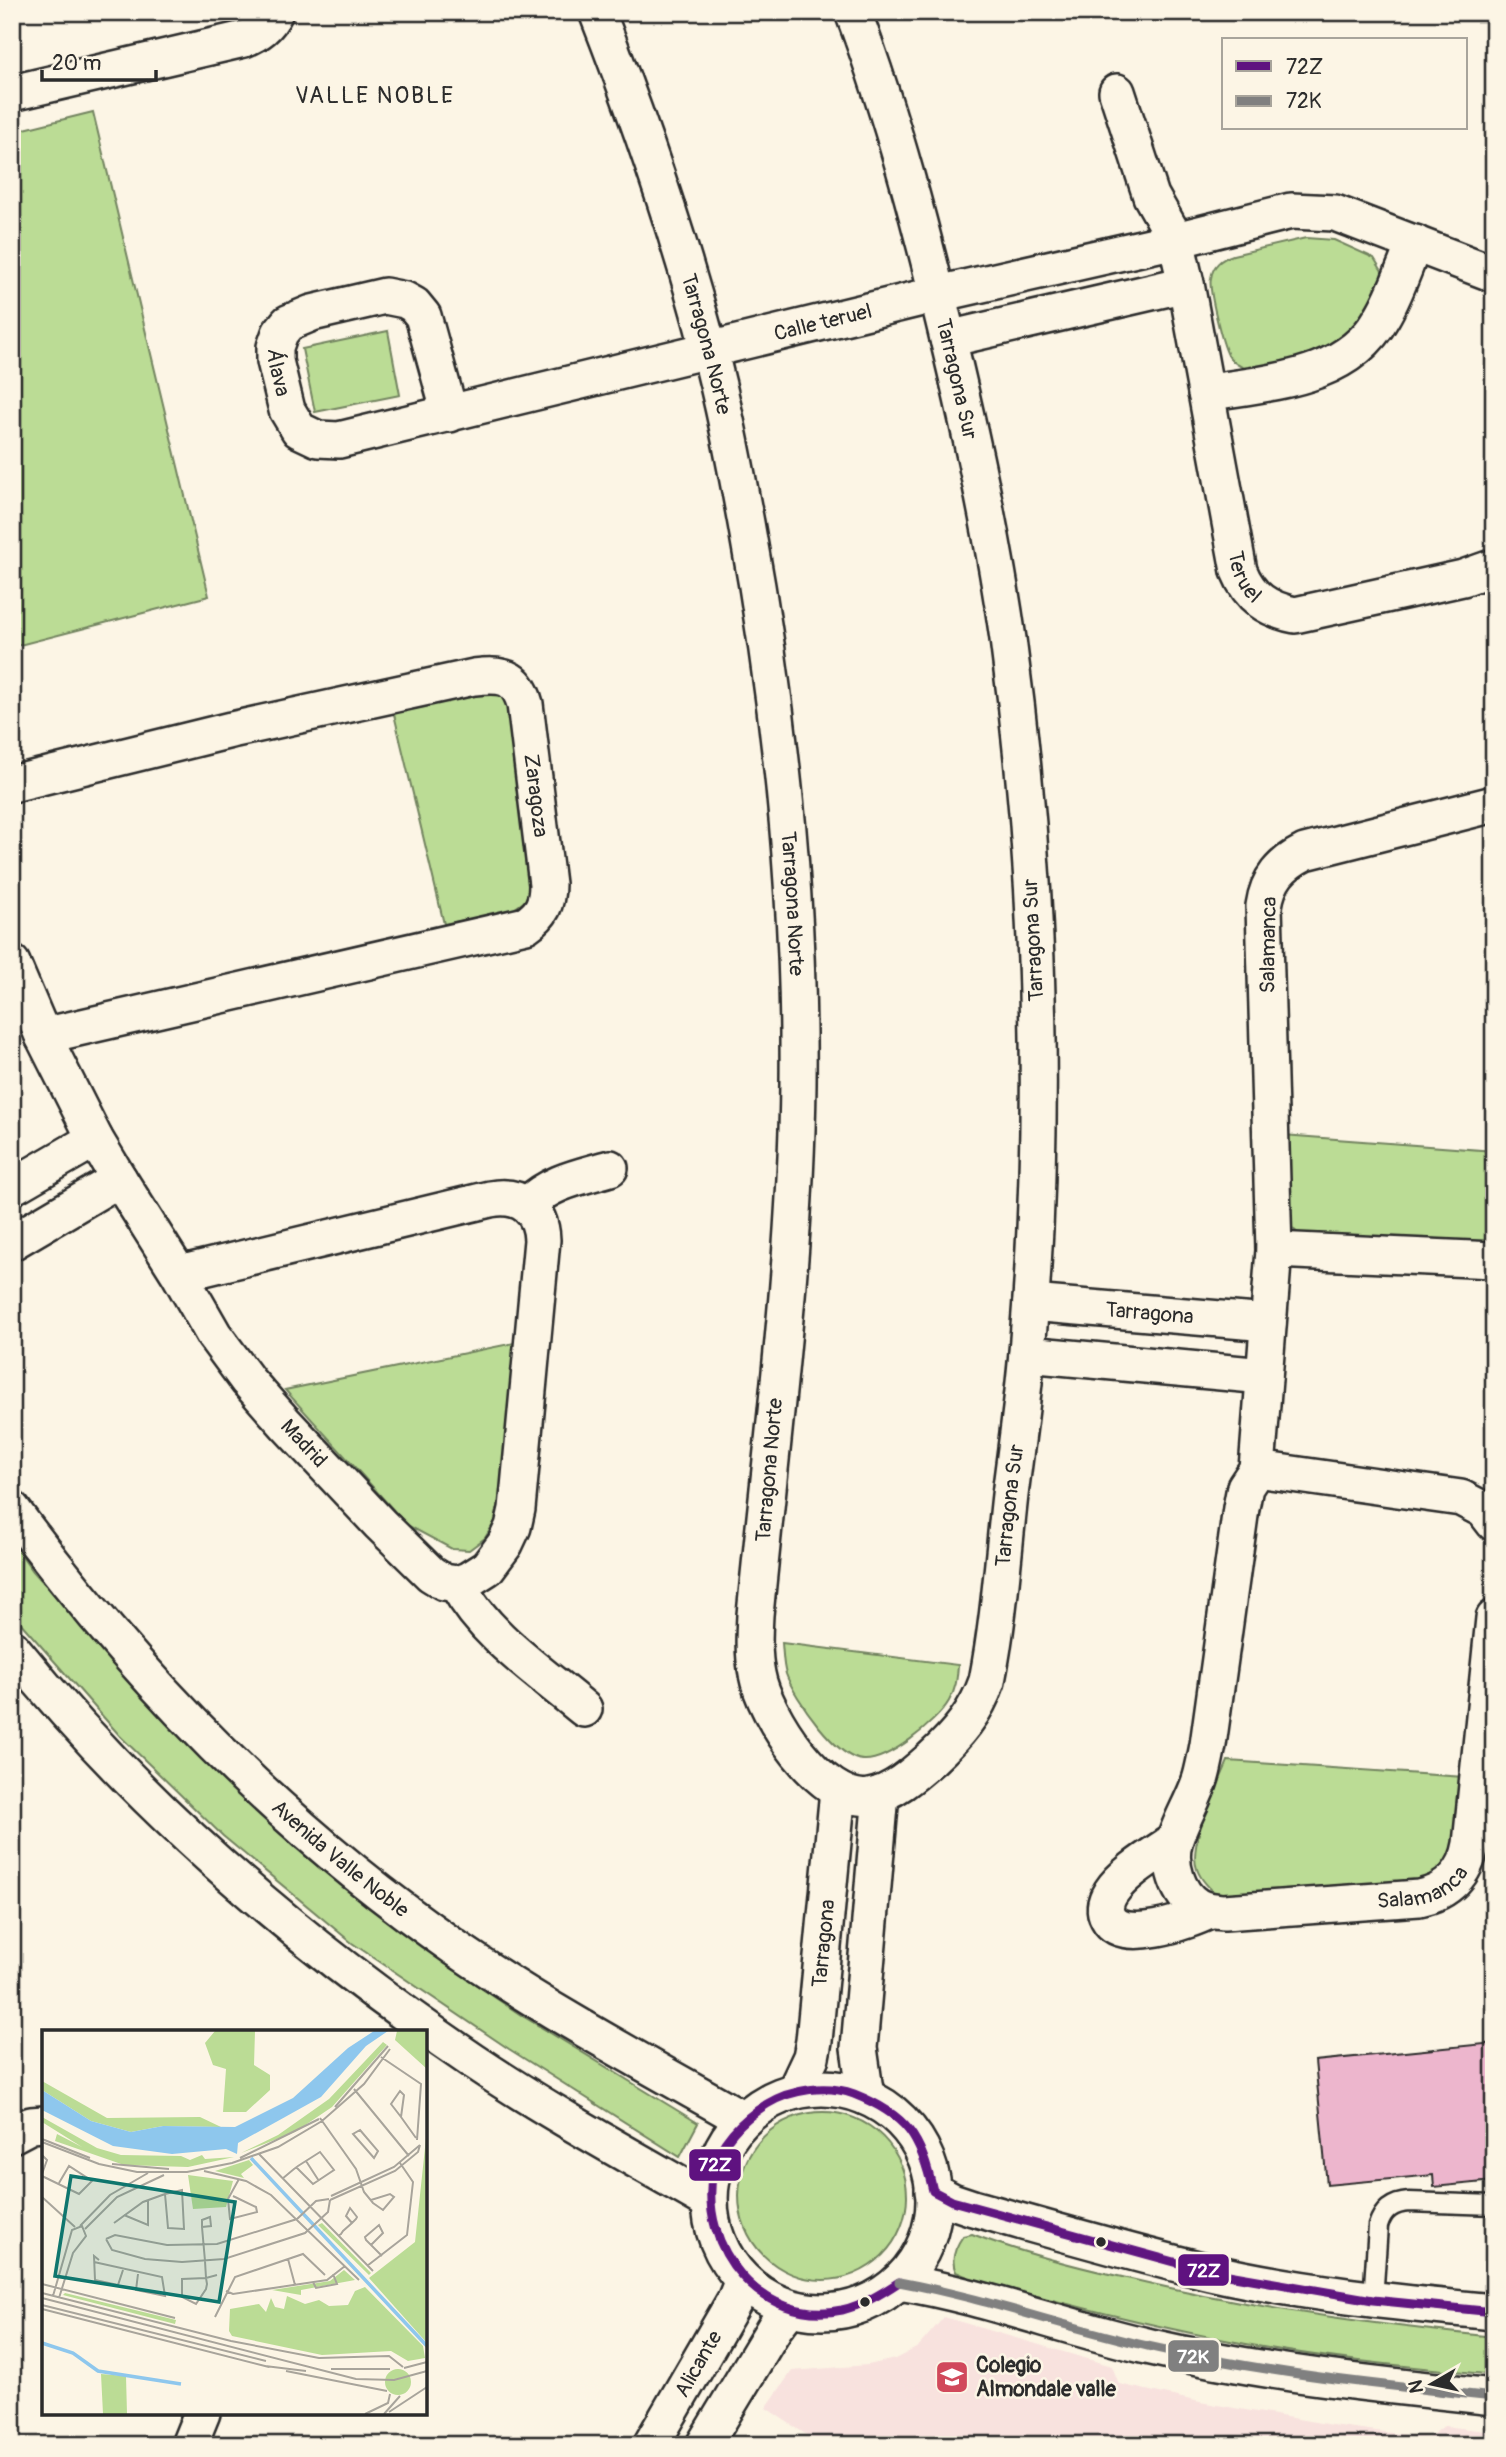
<svg xmlns="http://www.w3.org/2000/svg" width="1506" height="2457" viewBox="0 0 1506 2457" font-family="Pangolin,sans-serif">
<rect width="100%" height="100%" fill="#fcf5e5"/>
<filter id="ink" filterUnits="userSpaceOnUse"><feTurbulence type="fractalNoise" baseFrequency=".0143" numOctaves="2"/><feDisplacementMap in="SourceGraphic" scale="14" xChannelSelector="R" yChannelSelector="G"/><feConvolveMatrix kernelMatrix="1 2 1 2 8 2 1 2 1" color-interpolation-filters="sRGB"/></filter>
<g filter="url(#ink)">
<path fill="#f8e2de" d="M944,2317L1112,2366L1119,2384L1200,2402L1332,2425L1428,2438L1444,2426L1494,2432V2445H822L766,2408L792,2371L868,2365L895,2359L918,2347Z"/>
<g fill="#bbdc95" stroke="#738460" stroke-width="2">
<path d="M93,112L209,596L12,647V132Z"/>
<path d="M1306,238L1334,240L1374,258L1382,271L1380,287L1351,335L1309,358L1248,370C1241,367 1235,364 1230,358C1223,350 1208,288 1211,278C1213,265 1221,259 1233,255Z"/>
<path d="M388,331L400,395L315,412L302,349Z"/>
<path d="M479,687L507,695L530,888L525,901L511,911L444,924L393,710Z"/>
<path d="M1283,1135L1494,1151V1249L1300,1235L1289,1225Z"/>
<path d="M519,1342L505,1505L485,1538L469,1550L452,1549L407,1525L285,1390Z"/>
<path d="M12,1542L33,1571L154,1707L246,1799L309,1859L450,1967L521,2015L698,2123L680,2157L509,2049L352,1943L223,1836L120,1736L12,1613Z"/>
<path d="M782,1643L958,1665C957,1679 956,1689 949,1701C937,1722 887,1762 863,1760C837,1759 794,1697 786,1674C783,1665 783,1653 782,1643Z"/>
<path d="M1228,1761L1464,1777L1454,1856L1447,1869L1421,1883L1221,1898C1211,1890 1201,1881 1197,1869C1187,1843 1218,1787 1228,1761Z"/>
<circle cx="823" cy="2196" r="84"/>
<path d="M972,2234C1024,2254 1077,2267 1131,2279C1251,2308 1371,2324 1494,2337V2375C1415,2367 1335,2360 1257,2346C1161,2329 1067,2304 972,2279L956,2272C950,2260 956,2246 963,2236Z"/>
</g>
<path fill="#edb6cd" stroke="#2b2b2b" stroke-width="2" d="M1494,2043V2181L1434,2187L1433,2175L1327,2185L1315,2061Z"/>
<g fill="none" stroke-linecap="round" stroke-linejoin="round">
<g stroke="#2b2b2b" stroke-width="23">
<path id="service" d="M1373,2300L1378,2226C1383,2210 1393,2203 1409,2202L1494,2205"/>
</g>
<g stroke="#2b2b2b" stroke-width="40">
<g id="minor">
<path id="s1" d="M597,12C640,122 678,233 708,346C724,404 735,464 746,523C780,708 800,896 798,1084C796,1262 772,1439 755,1615C754,1634 753,1654 757,1674C764,1714 822,1804 869,1797C893,1793 914,1774 932,1758C957,1735 976,1713 987,1681C999,1620 1003,1557 1010,1495C1016,1447 1023,1400 1027,1352C1047,1115 1040,874 1008,639C994,540 973,443 950,347C923,234 894,121 853,12"/>
<path id="s2" d="M1117,92L1151,196L1176,240L1186,284L1239,571C1250,598 1267,609 1295,615L1463,578L1494,567"/>
<path d="M12,93L244,39C259,33 268,26 275,12"/>
<path d="M948,339L1186,284"/>
<path d="M1206,393C1269,382 1347,380 1382,317C1396,294 1404,267 1415,243"/>
<path id="s3" d="M450,414L423,316L414,305L405,300L385,296L312,313L288,323L280,333L275,347V361L287,410L299,430L318,439L339,440L938,294L1176,240L1291,211L1335,213L1494,274"/>
<path id="s4" d="M12,784L231,730L474,677C501,674 517,675 525,704L547,884C547,904 542,914 526,925L43,1036"/>
<path id="s5" d="M1494,804L1305,852C1281,864 1268,879 1264,906L1274,1250L1257,1469L1245,1487L1241,1508L1208,1745C1206,1755 1204,1766 1201,1777C1195,1798 1179,1823 1174,1843C1169,1864 1177,1894 1197,1906C1205,1911 1214,1911 1224,1912L1419,1898C1448,1892 1466,1874 1471,1844L1494,1618"/>
<path id="s6" d="M12,963L43,1036L95,1139L119,1179L179,1274L214,1335L248,1381L286,1424L380,1524L431,1574L444,1582L457,1584L468,1580L487,1568L505,1544L513,1527L517,1509L542,1240C541,1209 520,1193 490,1199L179,1274"/>
<path d="M12,1187L95,1139"/>
<path d="M527,1205C550,1182 579,1177 610,1168"/>
<path d="M12,1242L119,1179"/>
<path d="M1274,1250L1494,1260"/>
<path id="s7" d="M1031,1303L1268,1323"/>
<path d="M1027,1354L1264,1376"/>
<path d="M1257,1469L1461,1498L1484,1510L1494,1523"/>
<path id="s8" d="M12,1509C136,1678 285,1830 457,1949C549,2012 646,2064 743,2119"/>
<path d="M457,1584C485,1636 539,1671 584,1709"/>
<path d="M12,1648C141,1808 303,1946 473,2061C549,2112 630,2156 710,2202"/>
<path d="M1174,1841C1154,1855 1125,1871 1111,1892C1106,1900 1103,1909 1108,1918C1122,1945 1189,1921 1209,1911"/>
<circle cx="822" cy="2200" r="112"/>
<path id="s9" d="M795,2091L811,2057L814,2041L838,1790"/>
<path d="M866,2097L859,2048L881,1794"/>
<path d="M12,2135L31,2125L44,2124"/>
<path d="M933,2191L952,2201L973,2208C1052,2230 1130,2253 1210,2272C1303,2293 1398,2303 1494,2312"/>
<path d="M899,2282C985,2296 1066,2328 1151,2347C1264,2373 1379,2385 1494,2397"/>
<path d="M189,2445L202,2413"/>
<path id="s10" d="M651,2445L735,2300L743,2280"/>
<path d="M704,2445L775,2327L790,2308"/>
</g>
</g>
<use href="#service" stroke="#fcf5e5" stroke-width="18"/>
<use href="#minor" stroke="#fcf5e5" stroke-width="35"/>
<g stroke="#fcf5e5" stroke-width="14">
<path id="bus-1" d="M899,2282C881,2294 863,2305 842,2310C762,2327 698,2248 713,2172C718,2143 743,2119 767,2104C792,2089 827,2084 854,2094C907,2115 921,2137 933,2191L952,2201L1211,2272L1373,2300L1494,2312"/>
</g>
<g stroke="#fcf5e5" stroke-width="14">
<path id="bus-2" d="M899,2282C985,2298 1067,2328 1152,2347C1264,2373 1379,2385 1494,2397"/>
</g>
<use href="#bus-1" stroke="#5f1280" stroke-width="9"/>
<use href="#bus-2" stroke="#808080" stroke-width="9"/>
</g>
</g>
<defs>
<g id="school-square" transform="scale(1.75)"><rect x="-9" y="-9" width="18" height="18" rx="4" fill="#d1495b" stroke="#fcf5e5"/><path d="M0-5L7-2L0 1L-7-2ZM-4 1L0 2.5L4 1V4Q0 6-4 4Z" fill="#fff"/></g>
</defs>
<g fill-rule="evenodd">
<use href="#school-square" x="952" y="2377"/>
</g>
<g fill="#2b2b2b" stroke="#fcf5e5" stroke-width="2.5">
<circle cx="1101" cy="2242" r="6"/>
<circle cx="865" cy="2302" r="6"/>
</g>
<g text-anchor="middle" stroke-width="5" stroke-linejoin="round" paint-order="stroke">
<g font-size="21" fill="#2b2b2b" stroke="#fcf5e5">
<text dy="7" stroke="none"><textPath href="#s3" startOffset="903">Calle teruel</textPath></text>
<text dy="7" stroke="none"><textPath href="#s1" startOffset="350">Tarragona Norte</textPath></text>
<text dy="7" stroke="none"><textPath href="#s3" startOffset="301">Álava</textPath></text>
<text transform="translate(957 379) rotate(77)" y="7">Tarragona Sur</text>
<text dy="7" stroke="none"><textPath href="#s2" startOffset="504">Teruel</textPath></text>
<text dy="7" stroke="none"><textPath href="#s4" startOffset="632">Zaragoza</textPath></text>
<text dy="7" stroke="none"><textPath href="#s1" startOffset="917">Tarragona Norte</textPath></text>
<text transform="translate(1033 940) rotate(-93)" y="7">Tarragona Sur</text>
<text transform="translate(1268 945) rotate(-89)" y="7">Salamanca</text>
<text dy="7" stroke="none"><textPath href="#s7" startOffset="119">Tarragona</textPath></text>
<text dy="7" stroke="none"><textPath href="#s6" startOffset="565">Madrid</textPath></text>
<text transform="translate(769 1470) rotate(-85)" y="7">Tarragona Norte</text>
<text dy="7" stroke="none"><textPath href="#s1" startOffset="2214">Tarragona Sur</textPath></text>
<text dy="7" stroke="none"><textPath href="#s8" startOffset="481">Avenida Valle Noble</textPath></text>
<text dy="7" stroke="none"><textPath href="#s5" startOffset="1517">Salamanca</textPath></text>
<text dy="7" stroke="none"><textPath href="#s9" startOffset="152">Tarragona</textPath></text>
<text dy="7" stroke="none"><textPath href="#s10" startOffset="94">Alicante</textPath></text>
</g>
<g font-size="21" font-weight="bold" fill="#2b2b2b" stroke="#fcf5e5" text-anchor="start">
<text x="976" y="2372">Colegio<tspan x="976" dy="24">Almondale valle</tspan></text>
</g>
<g font-size="23" letter-spacing="2" fill="#2b2b2b" stroke="#fcf5e5">
<text x="375" y="103">VALLE NOBLE</text>
</g>
</g>
<g transform="translate(42 2030)">
<rect width="385" height="385" fill="#fcf5e5"/>
<path d="M173,1H213L212,35L228,45V60L204,82H181L184,39L171,35L163,13ZM355,1H385V39L353,10ZM341,12L345,15L290,77L253,102L199,123L236,105L287,69ZM0,51L65,88L158,87L179,97L121,96L89,102L49,91L0,60ZM0,87L55,118L79,125L139,126L148,130L160,125L163,129L192,127L146,137L82,135L13,111L15,104L40,117L0,92ZM385,99V313L327,248L373,212ZM207,130L211,135L199,144L202,148L173,141ZM146,145L191,151L184,177L151,179ZM280,193L329,243L327,245L276,195ZM302,240L313,250L259,260V265L230,260L288,251ZM323,257L381,316L383,328L366,331L349,321L280,325L190,306L187,301L188,279L217,274L224,282L229,268L233,277L242,279L245,266L263,274L277,270L287,276L306,275L313,261ZM23,263L134,290L133,294L21,265ZM343 352a13 13 0 1 1 26 0a13 13 0 1 1-26 0ZM59,344L84,346L85,384H61Z" fill="#bbdc95"/>
<path d="M332,1H346L324,16L279,67L196,113L195,124L184,119L130,124L71,116L0,80V60L49,91L89,102L121,96L193,97L251,68L306,18Z" fill="#8ec7ed"/>
<path fill="none" stroke="#8ec7ed" stroke-width="3.5" d="M209,128L385,316M0,313L31,323L56,341L139,354"/>
<path fill="none" stroke="#a8a49b" stroke-width="2" d="M339,27L379,54L375,110M312,59L367,126M293,77L346,16M359,87L362,65L358,61L349,74L359,87L374,108M278,88L314,139L322,162L331,173L341,180L352,167L348,164L329,170M318,100L336,121L332,128L311,104ZM0,109L48,128M0,112L57,134L95,142H145L190,133L236,117L280,91L322,54L348,19M217,124L331,241M0,125L5,130L0,144M198,128L277,89M264,131L277,151M70,134L127,139M162,141L204,151L229,165L317,250M0,146L37,164L50,151L27,136L17,153M240,149L252,139L256,136L278,122L292,140L271,154L254,137M191,166L214,177L215,182L188,189L186,169L197,149M289,166L352,137L378,115M0,167L33,197M288,170L353,141L376,122L378,115M82,185L106,195V170M72,193L101,172L123,164L140,160L142,199L126,198L123,164M38,196L68,165L106,143M160,197L169,196L168,187L160,190V197L163,231L164,248L165,254L164,259L154,274L140,267V249L164,248L175,245M43,199L75,167L122,145M296,206L299,204L301,201L310,193L314,189L315,187L308,178L304,186L310,193M64,209L70,220L103,229L140,232L182,229L263,203L286,182L288,170M64,209L73,205L125,215L175,214L255,189L274,171L287,169M329,215L341,203L337,195L323,207L324,210L340,226M246,229L253,255M57,230L52,226L53,250L76,255L81,240M52,232L120,247L123,266L94,260L96,244M325,236L365,205L371,152L358,133M271,252L274,258L295,254L291,244M0,254L133,288M184,261L191,264L285,250L303,236M0,263L189,311L277,328L347,326L361,337M11,266L30,200L40,196L44,206L31,223L17,268M0,268L314,349L352,350L385,341M0,275L224,331M0,279L227,337M173,287L193,247L261,224L283,245M223,336L264,341M362,338L385,332M289,339H348M244,341L345,361M347,382L385,357M323,384L346,373L348,364M342,384L358,366"/>
<path fill="#0f766e" fill-opacity="0.15" stroke="#0f766e" stroke-width="3.5" d="M29,146L193,172L177,272L13,246Z"/>
<rect width="385" height="385" fill="none" stroke="#2b2b2b" stroke-width="3.5"/>
</g>
<g stroke="#fcf5e5" stroke-width="2.5">
<rect x="688" y="2148" width="54" height="34" rx="7" fill="#5f1280"/>
<rect x="1177" y="2253" width="53" height="34" rx="7" fill="#5f1280"/>
<rect x="1167" y="2339" width="53" height="34" rx="7" fill="#808080"/>
</g>
<g font-size="19" text-anchor="middle" font-weight="bold" fill="#fff">
<text x="715" y="2171">72Z</text>
<text x="1204" y="2277">72Z</text>
<text x="1193" y="2363">72K</text>
</g>
<rect width="1506" height="2457" fill="none" stroke="#fcf5e5" stroke-width="42"/>
<rect x="21" y="21" width="1464" height="2415" fill="none" stroke="#2b2b2b" stroke-width="2.5" filter="url(#ink)"/>
<rect x="1222" y="38" width="245" height="91" fill="#fcf5e5" stroke="#a8a49b" stroke-width="2"/>
<rect x="1236" y="61" width="35" height="10" fill="#5f1280" stroke="#a8a49b" stroke-width="2"/>
<text x="1286" y="74" font-size="21" fill="#2b2b2b">72Z</text>
<rect x="1236" y="96" width="35" height="10" fill="#808080" stroke="#a8a49b" stroke-width="2"/>
<text x="1286" y="108" font-size="21" fill="#2b2b2b">72K</text>
<g transform="translate(1432 2384) rotate(261)" stroke="#fcf5e5" stroke-width="5" paint-order="stroke">
<path d="M0-5L12 26L0 18L-12 26Z" fill="#2b2b2b"/>
<text y="-10" font-size="19" font-weight="bold" text-anchor="middle" fill="#2b2b2b">N</text>
</g>
<path d="M42 70v10h114v-10" fill="none" stroke="#2b2b2b" stroke-width="3.5"/>
<text x="52" y="70" font-size="21" fill="#2b2b2b" stroke="#fcf5e5" stroke-width="5" paint-order="stroke">20 m</text>
</svg>
